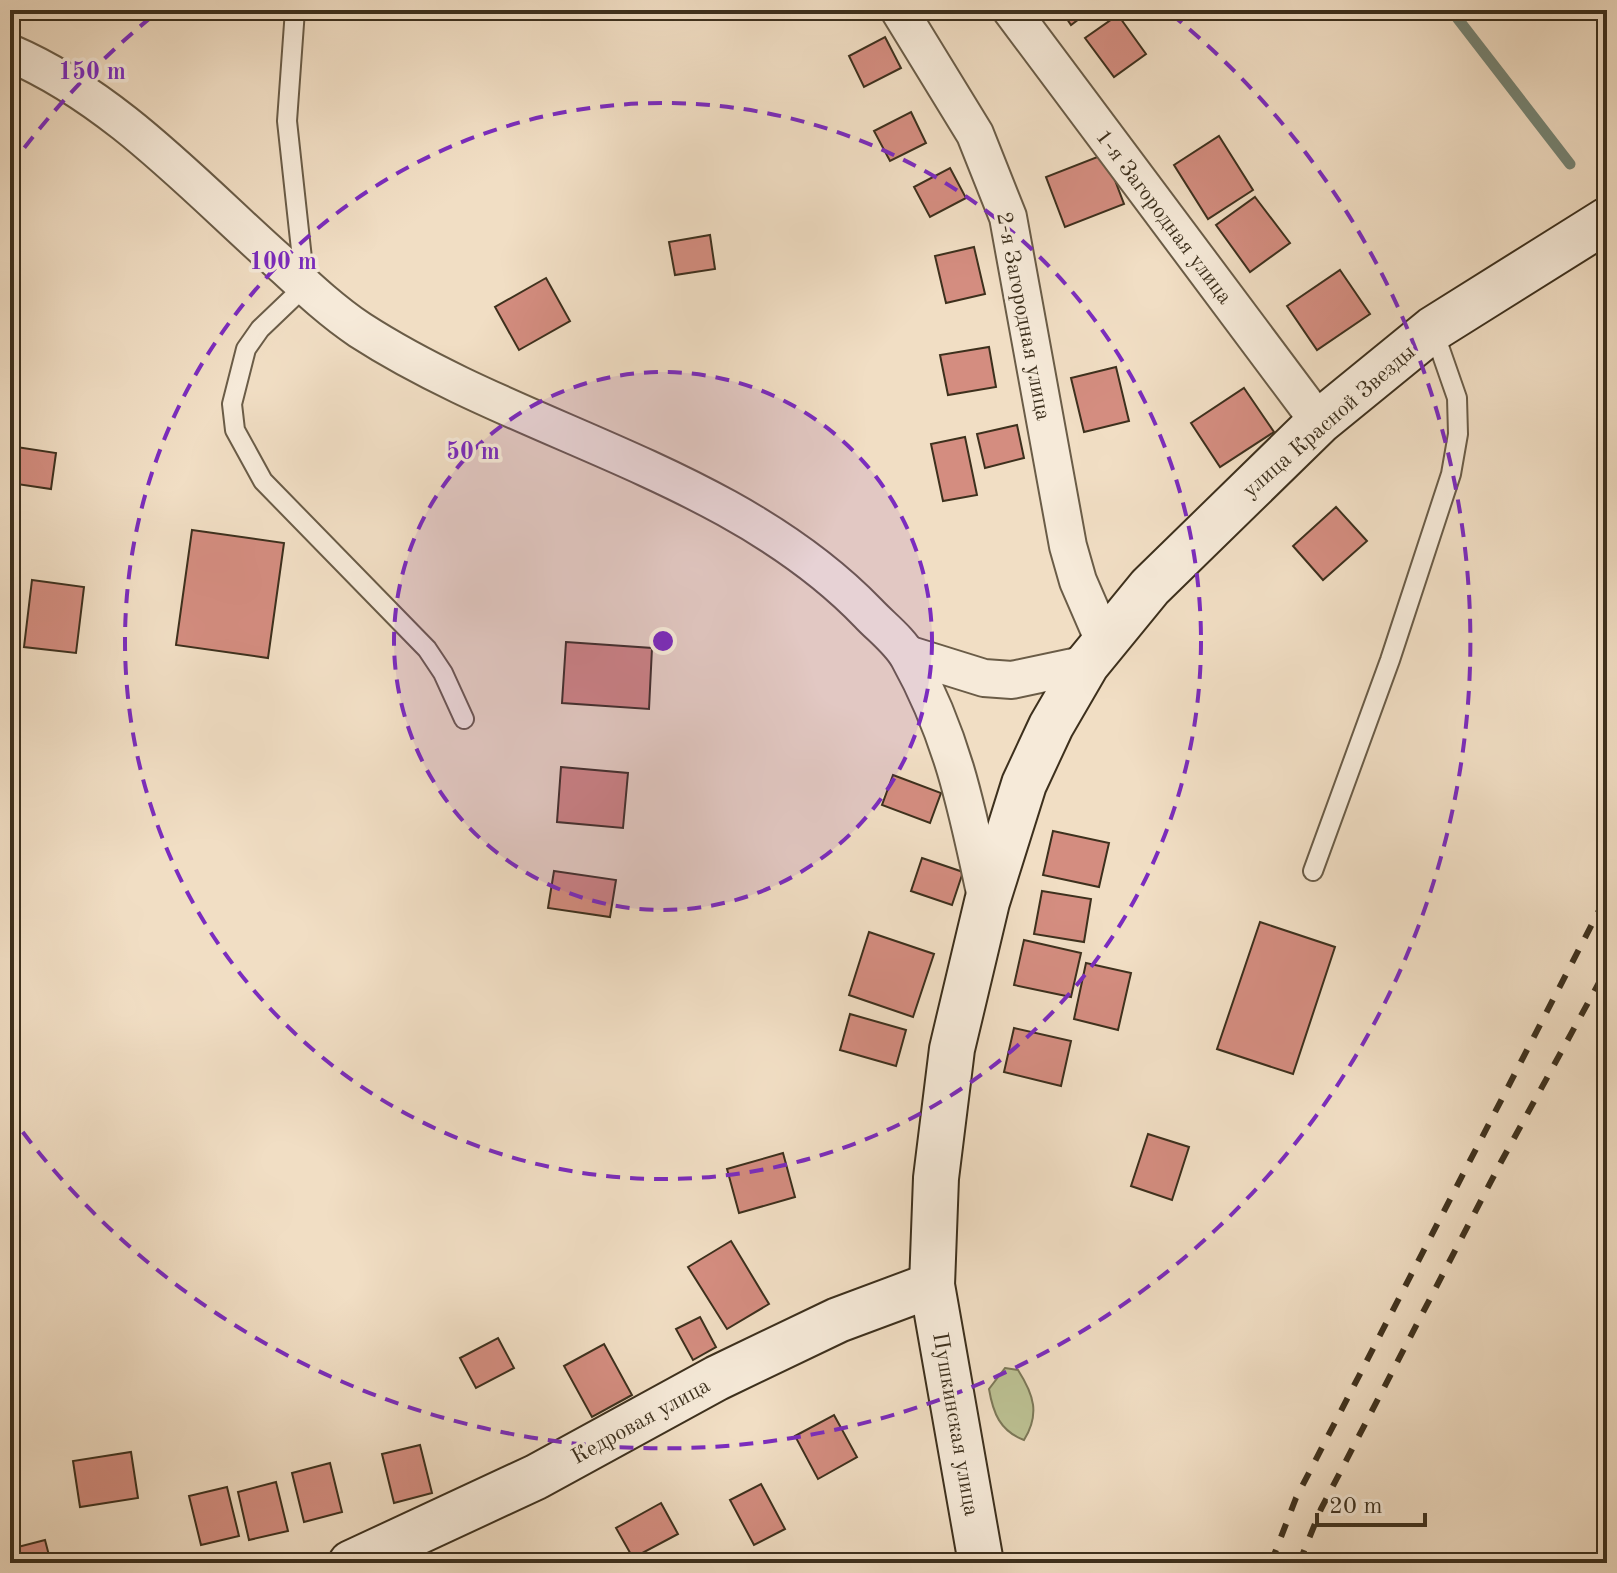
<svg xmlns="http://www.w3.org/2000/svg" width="1617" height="1573" viewBox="0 0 1617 1573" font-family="'Old Standard TT',serif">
<rect width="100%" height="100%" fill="#f1dec4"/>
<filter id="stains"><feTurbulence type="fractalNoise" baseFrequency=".0025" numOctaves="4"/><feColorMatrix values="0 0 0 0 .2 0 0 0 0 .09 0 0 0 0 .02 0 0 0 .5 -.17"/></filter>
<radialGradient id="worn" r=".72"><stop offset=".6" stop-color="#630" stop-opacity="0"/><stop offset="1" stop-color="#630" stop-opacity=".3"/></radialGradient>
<path fill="#bcc193" stroke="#7c7858" stroke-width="2" d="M1005,1368L1018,1370C1034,1395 1040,1414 1024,1440C1000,1431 993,1413 989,1389Z"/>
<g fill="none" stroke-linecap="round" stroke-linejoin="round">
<path stroke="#758475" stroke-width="11" d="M1451,10L1570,164"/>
</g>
<g fill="#d48d80" stroke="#3d301d" stroke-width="2">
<path d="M1061,10H1091L1071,25Z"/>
<path d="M1118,15L1146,54L1114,77L1085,38Z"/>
<path d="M885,37L901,68L864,87L849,56Z"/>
<path d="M911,112L926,143L890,161L874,131Z"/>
<path d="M1219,136L1253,190L1208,219L1174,165Z"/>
<path d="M1105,154L1124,204L1065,227L1046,177Z"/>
<path d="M950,168L966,198L930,217L914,187Z"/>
<path d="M1255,197L1290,243L1250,272L1216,225Z"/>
<path d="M710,235L715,269L675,275L669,242Z"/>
<path d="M974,247L985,294L946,303L935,256Z"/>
<path d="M1340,270L1370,314L1317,350L1287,306Z"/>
<path d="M546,278L570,321L519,350L495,307Z"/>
<path d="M989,347L996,387L948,395L940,355Z"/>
<path d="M1116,367L1129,421L1084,432L1071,378Z"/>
<path d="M1244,388L1274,432L1220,467L1191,423Z"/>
<path d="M1017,425L1024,458L985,468L977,434Z"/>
<path d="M965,437L977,495L943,501L931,444Z"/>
<path d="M10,446L56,453L51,489L10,483Z"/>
<path d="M1336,507L1367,541L1323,580L1293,546Z"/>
<path d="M192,530L284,543L268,658L176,645Z"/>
<path d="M32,580L84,587L76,653L24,647Z"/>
<path d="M566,642L652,648L649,709L562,703Z"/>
<path d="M561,767L628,773L623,828L557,822Z"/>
<path d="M893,775L941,793L930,823L882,805Z"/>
<path d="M1053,831L1109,843L1099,887L1043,875Z"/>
<path d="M922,858L963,872L952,905L911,891Z"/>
<path d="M554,871L616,880L610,917L548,908Z"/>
<path d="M1042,891L1091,899L1084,942L1034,934Z"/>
<path d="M1260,922L1335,947L1293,1074L1217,1049Z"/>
<path d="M869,932L934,954L913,1017L849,995Z"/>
<path d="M1024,940L1081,953L1071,997L1014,985Z"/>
<path d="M1086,963L1131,973L1118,1030L1074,1019Z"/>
<path d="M850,1014L906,1030L896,1066L840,1050Z"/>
<path d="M1014,1028L1071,1041L1061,1086L1004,1072Z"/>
<path d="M1148,1134L1189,1147L1172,1200L1131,1186Z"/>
<path d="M783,1153L795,1197L739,1213L727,1169Z"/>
<path d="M731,1241L769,1304L727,1329L688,1267Z"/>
<path d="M700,1317L716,1347L693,1360L676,1329Z"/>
<path d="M498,1338L514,1368L476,1388L460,1358Z"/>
<path d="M604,1344L632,1395L592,1417L564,1366Z"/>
<path d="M834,1415L857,1457L818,1479L795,1436Z"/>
<path d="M420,1445L432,1493L394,1503L382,1454Z"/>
<path d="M131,1452L138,1498L80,1507L73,1461Z"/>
<path d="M330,1463L342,1512L304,1522L292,1473Z"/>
<path d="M276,1482L288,1531L249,1540L238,1492Z"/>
<path d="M761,1484L785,1529L754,1545L730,1500Z"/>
<path d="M227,1487L239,1536L201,1545L189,1496Z"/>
<path d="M661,1503L678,1534L633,1558L616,1528Z"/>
<path d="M45,1540L51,1563H10V1549Z"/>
</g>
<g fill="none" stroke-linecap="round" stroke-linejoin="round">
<g stroke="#6a5c47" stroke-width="22">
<g id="lane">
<path d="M295,10L287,121L305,286L260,329L246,349L232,404L235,430L263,481L427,649L443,673L464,719"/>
<path d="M1313,871L1390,660L1451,474L1458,434L1457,398L1433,329"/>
</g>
</g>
<g stroke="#6a5c47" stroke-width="40">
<g id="street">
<path d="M899,10L975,134L1008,217L1068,546L1078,581L1104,641"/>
<path d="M1011,10L1319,422"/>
<path d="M10,53C115,98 194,186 277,260C303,284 330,310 360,330C521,434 732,472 868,613C881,627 900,641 909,658C954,739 968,814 987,902"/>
<path d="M907,654L984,678L1012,680L1087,664"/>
</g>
</g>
<g stroke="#3d301d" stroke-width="48">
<g id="secondary">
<path d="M351,1563L536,1477L717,1378L838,1320L932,1285"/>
<path d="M981,1563L932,1285L936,1178L952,1049L987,902L1024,784L1051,726L1087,664L1150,587L1319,422L1433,329L1607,220"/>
</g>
</g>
<use href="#lane" stroke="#f6ead9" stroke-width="18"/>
<use href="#street" stroke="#f6ead9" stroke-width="36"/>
<use href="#secondary" stroke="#f6ead9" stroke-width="44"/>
<g stroke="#3d301d" stroke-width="6" stroke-dasharray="14 14" stroke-linecap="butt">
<path d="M1271,1563L1296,1498L1607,895"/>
<path d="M1299,1563L1321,1509L1501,1162L1607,968"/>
</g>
</g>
<circle cx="663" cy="641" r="269" fill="#7b2cbf" fill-opacity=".12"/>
<g fill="none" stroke="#7b2cbf" stroke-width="4" stroke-dasharray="14 10">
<circle cx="663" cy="641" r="269"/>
<circle cx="663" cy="641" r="538"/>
<path d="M10 167A807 807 0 0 1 155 14M1171 14A807 807 0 1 1 10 1115"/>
</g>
<g text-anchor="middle" stroke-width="7" stroke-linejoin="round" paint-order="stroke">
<g font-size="22" fill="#3d301d" stroke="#f6ead9">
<text transform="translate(1165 216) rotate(53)" y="8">1-я Загородная улица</text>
<text transform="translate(1025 316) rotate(79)" y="8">2-я Загородная улица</text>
<text transform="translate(1328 420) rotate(-41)" y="8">улица Красной Звезды</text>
<text transform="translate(640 1420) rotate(-29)" y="8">Кедровая улица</text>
<text transform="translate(957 1424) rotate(80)" y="8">Пушкинская улица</text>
</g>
</g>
<circle cx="663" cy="641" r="12" fill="#7b2cbf" stroke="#f6ead9" stroke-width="4"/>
<g font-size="24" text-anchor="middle" font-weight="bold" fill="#7b2cbf" stroke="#f6ead9" stroke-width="7" stroke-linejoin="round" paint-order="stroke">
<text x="92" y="79">150 m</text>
<text x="283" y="269">100 m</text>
<text x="473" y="459">50 m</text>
</g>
<rect width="1617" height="1573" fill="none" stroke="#f1dec4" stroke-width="40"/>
<rect x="12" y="12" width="1593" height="1549" fill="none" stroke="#3d301d" stroke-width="4"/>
<rect x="20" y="20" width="1577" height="1533" fill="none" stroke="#3d301d" stroke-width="2"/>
<path d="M1317 1513v12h108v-12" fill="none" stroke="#3d301d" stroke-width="4"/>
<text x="1329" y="1513" font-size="24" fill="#3d301d" stroke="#f6ead9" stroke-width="6" paint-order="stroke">20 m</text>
<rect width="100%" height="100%" filter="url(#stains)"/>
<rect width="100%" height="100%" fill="url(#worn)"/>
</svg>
